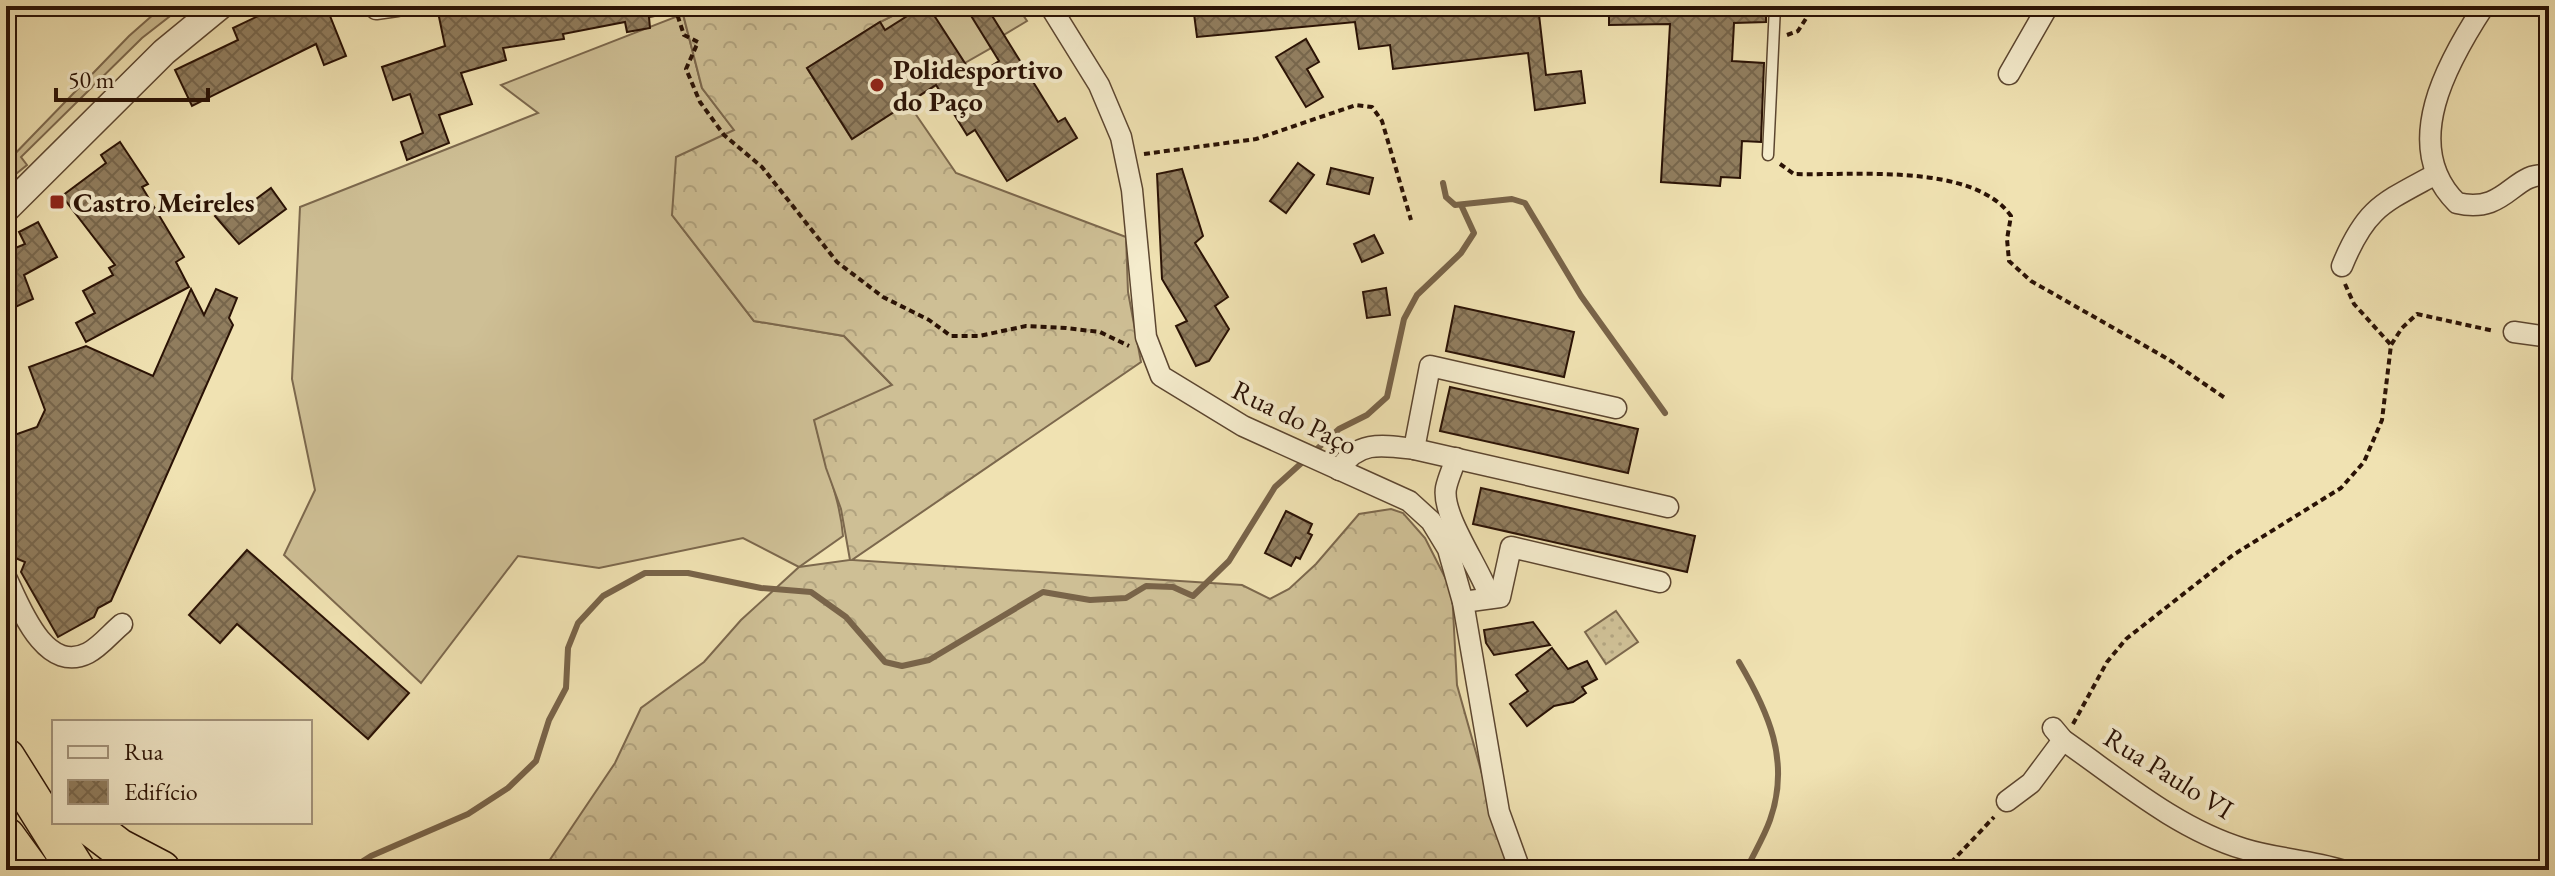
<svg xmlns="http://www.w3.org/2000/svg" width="2555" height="876" viewBox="0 0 2555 876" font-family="'EB Garamond',serif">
<defs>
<pattern id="forest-crowns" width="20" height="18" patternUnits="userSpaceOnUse" patternTransform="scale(2)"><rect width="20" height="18" fill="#cebf95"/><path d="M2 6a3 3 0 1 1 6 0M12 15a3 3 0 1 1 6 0" fill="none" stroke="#b1a37f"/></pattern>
<pattern id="park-dots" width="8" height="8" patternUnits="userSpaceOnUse" patternTransform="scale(2)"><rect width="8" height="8" fill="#cebf95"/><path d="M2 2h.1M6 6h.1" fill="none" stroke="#b1a37f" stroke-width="1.8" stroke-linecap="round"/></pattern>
<pattern id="building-cross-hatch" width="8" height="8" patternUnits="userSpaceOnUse" patternTransform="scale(2)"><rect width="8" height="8" fill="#917e5f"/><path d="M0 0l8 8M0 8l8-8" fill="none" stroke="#77664c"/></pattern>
</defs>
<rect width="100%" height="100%" fill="#f0e2b2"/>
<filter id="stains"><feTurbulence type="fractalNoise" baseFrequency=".0025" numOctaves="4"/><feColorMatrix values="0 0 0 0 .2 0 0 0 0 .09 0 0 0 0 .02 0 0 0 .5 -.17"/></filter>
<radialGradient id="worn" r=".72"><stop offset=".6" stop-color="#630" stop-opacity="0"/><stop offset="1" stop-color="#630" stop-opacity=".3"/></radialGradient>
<g fill="#cebf95" stroke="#7c684d" stroke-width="2">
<path d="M163,6H183L142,38L21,157L27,165L6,182V163L129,36Z"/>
<path d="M912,6H1017L1027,21L989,44L991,48L965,63L966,66L852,139L807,68L880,22Z"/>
<path d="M683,14L702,88L734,130L672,215L754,321L844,336L893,386L815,420C822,460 840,496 843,536L799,567L743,538L599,568L518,556L421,683L284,555L315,490L292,379L300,207L538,113L501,85Z"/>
</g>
<path fill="url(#forest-crowns)" stroke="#7c684d" stroke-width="2" d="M702,6H912L880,22L807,68L851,138L908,103L956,173L1126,237L1128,292L1141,362L852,560L1242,585L1270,599L1289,589L1316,564L1359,514L1391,509L1403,513L1425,538L1452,591L1457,685L1509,870H543L615,763L641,708L704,662L741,620L799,567L850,560L841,509L826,468L814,420L892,385L844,336L754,321L672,215L676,157L734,130L702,88L683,14Z"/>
<path fill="url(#park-dots)" stroke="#7c684d" stroke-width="2" d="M1616,611L1638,642L1606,664L1585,632Z"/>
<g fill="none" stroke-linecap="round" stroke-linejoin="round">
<g stroke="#796449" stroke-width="6">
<path d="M1443,183L1446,197L1455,205L1512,199L1525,203L1581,296L1665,413"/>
<path d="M1739,662C1768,711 1791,761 1770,820C1764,837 1754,853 1746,870"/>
<path d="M349,870L371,856L468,814L508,788L536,761L549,720L566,688L568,648L578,623L603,596L645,573H688L761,588L811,592L846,617L885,662L902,666L929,660L1043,592L1090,600L1126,598L1146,586L1173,587L1193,596L1229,561L1275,487L1339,429L1367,415L1387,397L1404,319L1417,295L1461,253L1474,233L1462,207"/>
</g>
</g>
<g fill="url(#building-cross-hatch)" stroke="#2a1205" stroke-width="2">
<path d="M279,6H326L346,56L324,65L316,44L192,106L175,70L238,40L233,28Z"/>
<path d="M467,6H666L667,14L649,17L650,28L627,32L625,22L563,34L564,39L503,48L506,60L461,73L472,104L439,115L449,143L407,160L401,142L423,133L410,94L393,100L382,67L445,46L438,12Z"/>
<path d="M923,6H928L974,77L999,61L965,6H986L1058,122L1065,118L1077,138L1007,181L975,130L967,135L936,85L852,139L807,68L880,22L885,30Z"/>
<path d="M1193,6H1538L1546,75L1581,71L1585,103L1535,110L1528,53L1393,69L1390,45L1359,49L1355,22L1197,37Z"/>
<path d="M1609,6H1766V22L1734,23L1732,61L1764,63L1761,142L1742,141L1740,178L1721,177L1720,186L1661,182L1670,24L1609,25Z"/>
<path d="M1306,39L1319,62L1307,69L1323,97L1306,107L1276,57Z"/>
<path d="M120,142L148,184L142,187L184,257L176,262L189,287L86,342L76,323L95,313L83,291L113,275L109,268L115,265L62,196L106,163L101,155Z"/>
<path d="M1298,163L1314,175L1286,213L1270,201Z"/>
<path d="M1331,168L1373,178L1369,194L1327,184Z"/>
<path d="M1182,169L1203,236L1195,243L1228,297L1215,306L1229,329L1209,361L1196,366L1176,326L1187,321L1162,279L1157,174Z"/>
<path d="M271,188L286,209L239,244L215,216L233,201L241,210Z"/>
<path d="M38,222L57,257L24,275L33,299L11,309L6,297V252L25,244L19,232Z"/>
<path d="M1374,235L1383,253L1362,262L1354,244Z"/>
<path d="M1386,288L1390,315L1367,318L1363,292Z"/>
<path d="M191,289L204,315L216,289L237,298L229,318L233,325L111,601L98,608L94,617L58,637L21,572L25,562L13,557L6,438L37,427L45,410L29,367L86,346L153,376Z"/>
<path d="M1455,306L1574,332L1564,377L1446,351Z"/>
<path d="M1450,387L1638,429L1628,473L1440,431Z"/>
<path d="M1481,488L1695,536L1687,572L1473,524Z"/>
<path d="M1286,511L1312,524L1308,533L1312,535L1300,559L1296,557L1291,566L1265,553Z"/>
<path d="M247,550L409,693L368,739L237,624L220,643L189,615Z"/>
<path d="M1533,622L1550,645L1494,655L1486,643L1484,630Z"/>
<path d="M1552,648L1568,669L1587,661L1597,679L1582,687L1586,693L1573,702L1554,706L1527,726L1510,704L1528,691L1516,675Z"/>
</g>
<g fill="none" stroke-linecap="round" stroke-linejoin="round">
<g stroke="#5c4630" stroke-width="13">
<path id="service" d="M1768,155L1775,6"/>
</g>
<g stroke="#5c4630" stroke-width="23">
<g id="minor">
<path d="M375,6L376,9L397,6"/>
<path d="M1050,6L1099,85L1121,137L1132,190L1146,337L1161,376L1243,426L1409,501L1431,521L1448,549L1463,602L1499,812L1520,870"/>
<path d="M2484,6C2448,61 2399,146 2457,203C2508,215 2513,169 2549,176"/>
<path d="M2009,74L2048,6"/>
<path d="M2342,266C2366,207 2383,203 2436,174"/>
<path d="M2514,332L2549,337"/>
<path d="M1414,449L1430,366L1616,408"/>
<path d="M1456,458C1453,468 1448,478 1446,488C1441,516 1481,569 1490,598"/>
<path d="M1339,470C1357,440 1383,445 1414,449L1668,507"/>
<path d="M6,577C20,607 45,675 88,653C100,647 111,633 122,624"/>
<path d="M1463,602L1500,597L1511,547L1660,582"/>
<path d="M2053,728L2063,740C2119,779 2177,829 2244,849C2276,859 2309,860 2341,870"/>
<path d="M2007,801L2031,783L2063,740"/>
</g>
</g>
<g stroke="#5c4630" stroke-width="29">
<path id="tertiary" d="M6,209L164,52L220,6"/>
</g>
<g stroke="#2a1205" stroke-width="41">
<g id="motorway">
<path d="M6,758L76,870"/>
<path d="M85,822L119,848L161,870"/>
<path d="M6,837L30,870"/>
</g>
</g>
<g stroke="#2a1205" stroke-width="4" stroke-dasharray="6 4" stroke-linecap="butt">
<path d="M679,6L677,14L684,35L698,42L686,69L700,102L724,135L762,167L837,262L883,297L929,320L951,336H979L1026,326L1066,328L1100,332L1129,346"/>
<path d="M1787,35L1798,31L1814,6"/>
<path d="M1144,154L1256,139L1356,105L1372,107L1382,121L1411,220"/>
<path d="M1780,164L1794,174C1853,176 1973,162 2011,216L2007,239L2009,261L2031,281L2168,359L2225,398"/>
<path d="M2345,284L2354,304L2391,345"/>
<path d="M2073,724L2107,662L2126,639L2233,555L2341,488L2364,462L2382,420L2391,345L2402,328L2417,314L2494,331"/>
<path d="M1944,870L1994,817"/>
</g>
<use href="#service" stroke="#f5eccd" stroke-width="10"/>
<use href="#minor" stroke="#f5eccd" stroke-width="20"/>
<use href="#tertiary" stroke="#f5eccd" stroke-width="26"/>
<use href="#motorway" stroke="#f0e2b2" stroke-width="38"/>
</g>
<g fill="#8f2418" stroke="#f5eccd" stroke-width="3">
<circle cx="877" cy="85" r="8"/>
<rect x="49" y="194" width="16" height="16" rx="4"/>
</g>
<g text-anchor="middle" stroke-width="8" stroke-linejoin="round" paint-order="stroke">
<g font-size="28" font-weight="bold" fill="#2a1205" stroke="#f5eccd" text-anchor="start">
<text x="893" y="79">Polidesportivo<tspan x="893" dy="32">do Paço</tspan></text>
<text x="73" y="212">Castro Meireles</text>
</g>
<g font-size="28" fill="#2a1205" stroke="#f5eccd">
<text transform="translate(1295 417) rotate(26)" y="10">Rua do Paço</text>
<text transform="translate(2169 773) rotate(32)" y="10">Rua Paulo VI</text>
</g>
</g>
<rect width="2555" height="876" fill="none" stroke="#f0e2b2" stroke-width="32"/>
<rect x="8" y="8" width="2539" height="860" fill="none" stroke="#2a1205" stroke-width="4"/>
<rect x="16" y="16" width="2523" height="844" fill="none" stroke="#2a1205" stroke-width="2"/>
<rect x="52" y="720" width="260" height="104" fill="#f5eccd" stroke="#a4957d" stroke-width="2"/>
<rect x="68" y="746" width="40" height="12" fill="#f5eccd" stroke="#a4957d" stroke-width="2"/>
<text x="124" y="760" font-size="24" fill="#2a1205">Rua</text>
<rect x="68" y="780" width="40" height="24" fill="url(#building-cross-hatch)" stroke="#a4957d" stroke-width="2"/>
<text x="124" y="800" font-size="24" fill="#2a1205">Edifício</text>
<path d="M56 88v12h152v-12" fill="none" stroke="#2a1205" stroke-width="4"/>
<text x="68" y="88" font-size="24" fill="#2a1205" stroke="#f5eccd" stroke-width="6" paint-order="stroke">50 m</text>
<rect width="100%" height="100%" filter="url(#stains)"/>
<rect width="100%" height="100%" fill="url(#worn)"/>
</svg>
